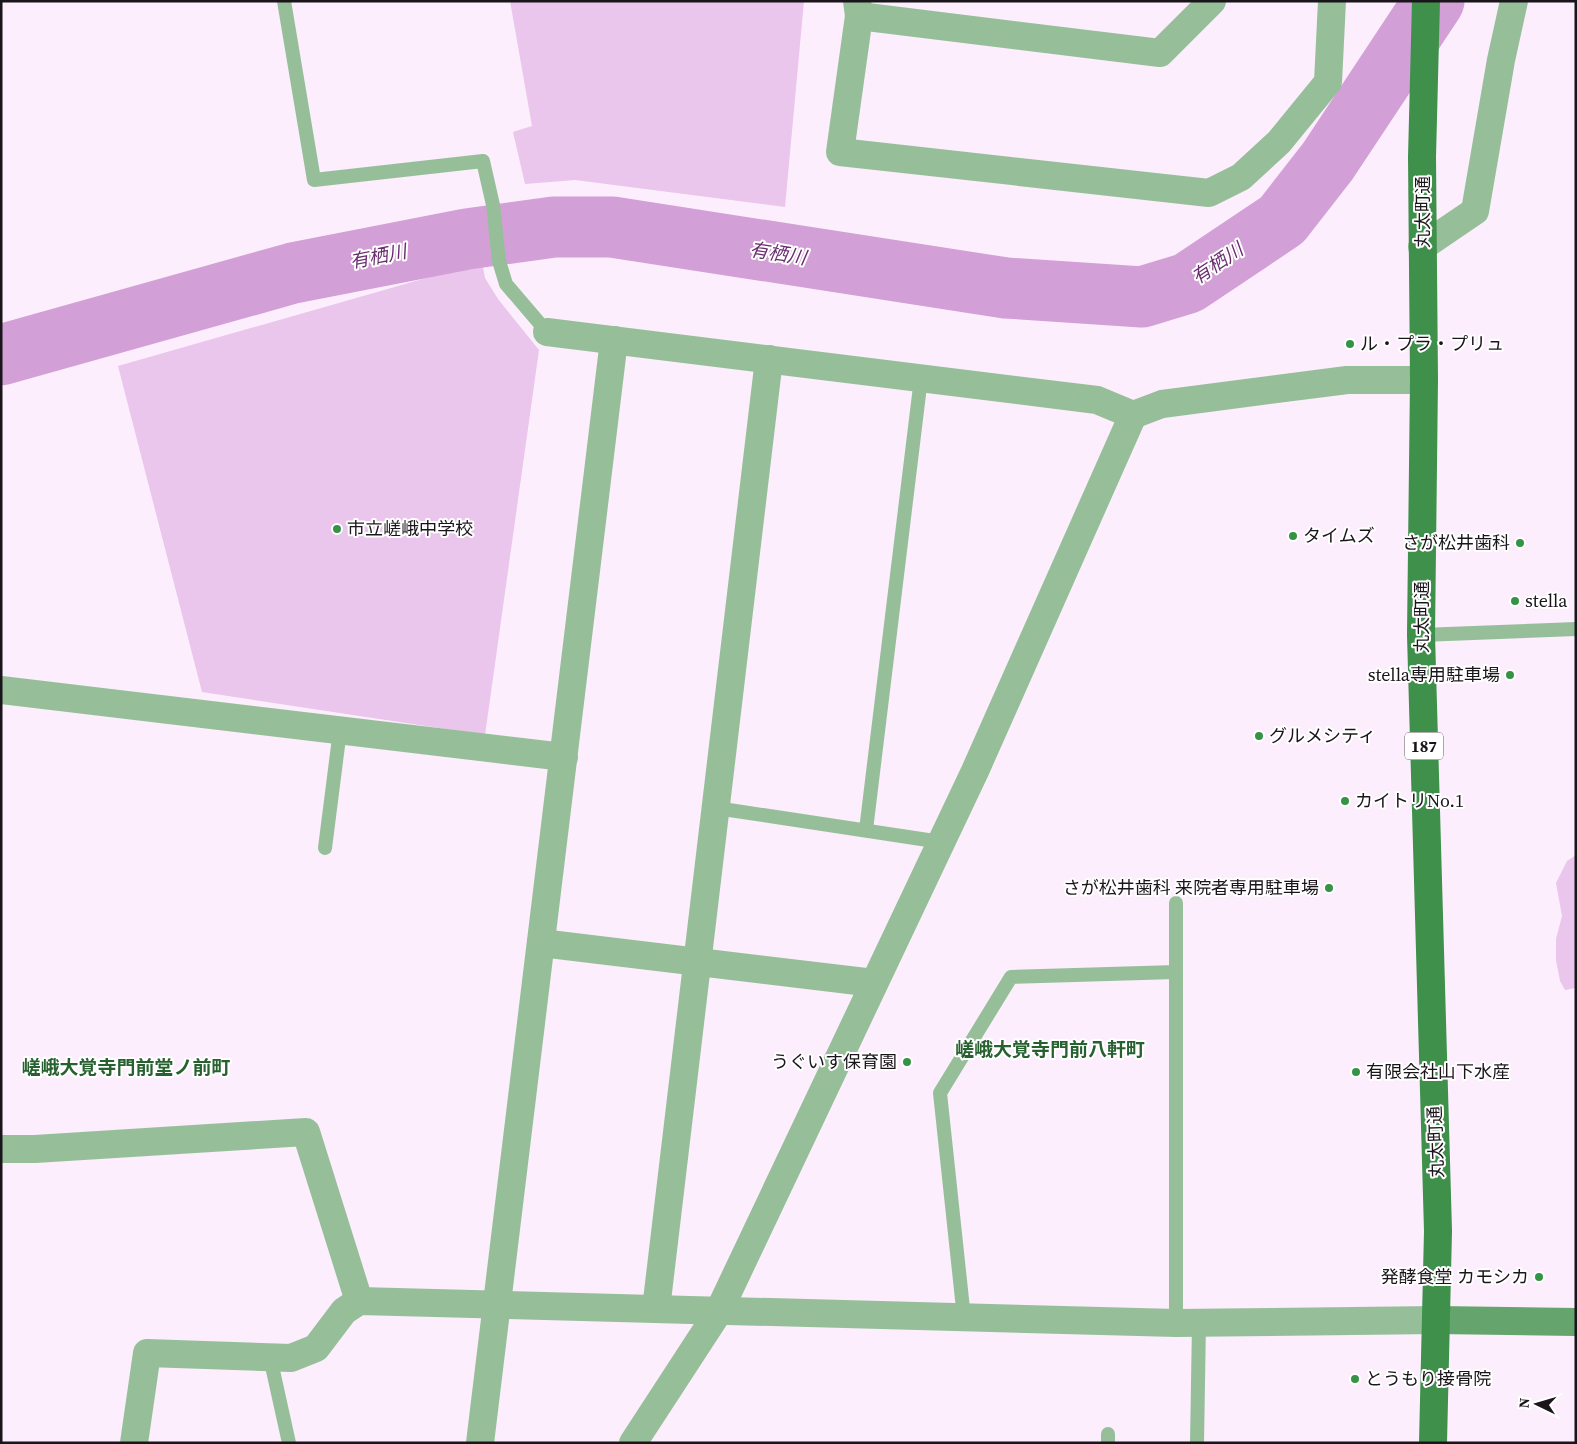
<svg xmlns="http://www.w3.org/2000/svg" width="1577" height="1444" viewBox="0 0 1577 1444" font-family="'Source Serif 4','Noto Sans JP',serif">
<rect width="100%" height="100%" fill="#fceefd"/>
<g fill="#eac5ec">
<path d="M510,1H804L785,207L575,180L525,184L513,132L532,126Z"/>
<path d="M482,262L485,278L498,299L539,350L485,735L202,692L118,366Z"/>
<path d="M1576,855V988L1565,990L1560,981L1556,960V939L1562,916L1556,883L1567,861Z"/>
</g>
<g fill="none" stroke-linecap="round" stroke-linejoin="round">
<path stroke="#d29fd6" stroke-width="61" d="M1,355L293,273L467,239L554,227H612L1006,288L1142,297L1188,283L1282,220L1328,161L1434,1"/>
<g stroke="#96bf99" stroke-width="14">
<path d="M284,1L314,180L483,161L493,205L499,261L506,284L547,332"/>
<path d="M1421,635L1576,629"/>
<path d="M716,808L941,842"/>
<path d="M866,830L921,378"/>
<path d="M325,848L340,730"/>
<path d="M1176,903V1323"/>
<path d="M964,1318L940,1093L1011,977L1176,972"/>
<path d="M270,1357L289,1443"/>
<path d="M1108,1434V1443"/>
<path d="M1197,1443L1199,1323"/>
</g>
<g stroke="#96bf99" stroke-width="28">
<path d="M857,1L859,16L840,152L1209,193L1241,177L1279,142L1328,82L1332,1"/>
<path d="M859,16L1160,53L1212,1"/>
<path d="M1422,247L1475,211L1501,60L1514,1"/>
<path d="M547,332L1097,400L1133,415L1162,404L1347,380H1424"/>
<path d="M1,690L564,757"/>
<path d="M541,943L874,983"/>
<path d="M1,1149H35L306,1132L359,1301"/>
<path d="M656,1309L769,359"/>
<path d="M134,1443L147,1353L291,1358L316,1348L344,1311L359,1301L1176,1323L1437,1320"/>
<path d="M480,1443L614,340"/>
<path d="M633,1443L719,1311L975,771L1133,415"/>
</g>
<path stroke="#65a46c" stroke-width="28" d="M1437,1320L1576,1322"/>
<path stroke="#3e904b" stroke-width="28" d="M1426,1L1422,157L1424,380L1421,635L1438,1231L1433,1443"/>
</g>
<g fill="#359346" stroke="#fff" stroke-width="2">
<circle cx="1350" cy="344" r="5"/>
<circle cx="337" cy="529" r="5"/>
<circle cx="1293" cy="536" r="5"/>
<circle cx="1520" cy="543" r="5"/>
<circle cx="1515" cy="601" r="5"/>
<circle cx="1510" cy="675" r="5"/>
<circle cx="1259" cy="736" r="5"/>
<circle cx="1345" cy="801" r="5"/>
<circle cx="1329" cy="888" r="5"/>
<circle cx="907" cy="1062" r="5"/>
<circle cx="1356" cy="1072" r="5"/>
<circle cx="1539" cy="1277" r="5"/>
<circle cx="1355" cy="1379" r="5"/>
</g>
<g text-anchor="middle" stroke-width="4" stroke-linejoin="round" paint-order="stroke">
<rect fill="#fff" stroke="#5f5b5f" stroke-width="1" x="1405" y="732.5" width="38" height="27" rx="4"/>
<g font-size="16" font-weight="bold" fill="#1a151a">
<text x="1424" y="752">187</text>
</g>
<g font-size="18" fill="#1a151a" stroke="#fff">
<text transform="translate(1423 212) rotate(-90)" y="6">丸太町通</text>
<text transform="translate(1422 617) rotate(-90)" y="6">丸太町通</text>
<text transform="translate(1436 1142) rotate(-92)" y="6">丸太町通</text>
</g>
<g font-size="18" fill="#1a151a" stroke="#fff" text-anchor="start">
<text x="1360" y="350">ル・プラ・プリュ</text>
<text x="347" y="535">市立嵯峨中学校</text>
<text x="1303" y="542">タイムズ</text>
<text x="1510" y="549" text-anchor="end">さが松井歯科</text>
<text x="1525" y="607">stella</text>
<text x="1500" y="681" text-anchor="end">stella専用駐車場</text>
<text x="1269" y="742">グルメシティ</text>
<text x="1355" y="807">カイトリNo.1</text>
<text x="1319" y="894" text-anchor="end">さが松井歯科 来院者専用駐車場</text>
<text x="897" y="1068" text-anchor="end">うぐいす保育園</text>
<text x="1366" y="1078">有限会社山下水産</text>
<text x="1529" y="1283" text-anchor="end">発酵食堂 カモシカ</text>
<text x="1365" y="1385">とうもり接骨院</text>
</g>
<g font-size="19" font-style="italic" fill="#6a2e70" stroke="#fff">
<text transform="translate(778 253) rotate(9)" y="7">有栖川</text>
<text transform="translate(378 256) rotate(-11)" y="7">有栖川</text>
<text transform="translate(1217 263) rotate(-34)" y="7">有栖川</text>
</g>
<g font-size="19" font-weight="bold" fill="#26612f" stroke="#fff">
<text x="1050" y="1056">嵯峨大覚寺門前八軒町</text>
<text x="126" y="1074">嵯峨大覚寺門前堂ノ前町</text>
</g>
</g>
<rect width="1577" height="1444" fill="none" stroke="#1a151a" stroke-width="5"/>
<g transform="translate(1537 1404) rotate(275)" stroke="#ffffff" stroke-width="4" paint-order="stroke">
<path d="M0-4L9 19L0 12L-9 19Z" fill="#1a151a"/>
<text y="-8" font-size="14" font-weight="bold" text-anchor="middle" fill="#1a151a">N</text>
</g>
</svg>
